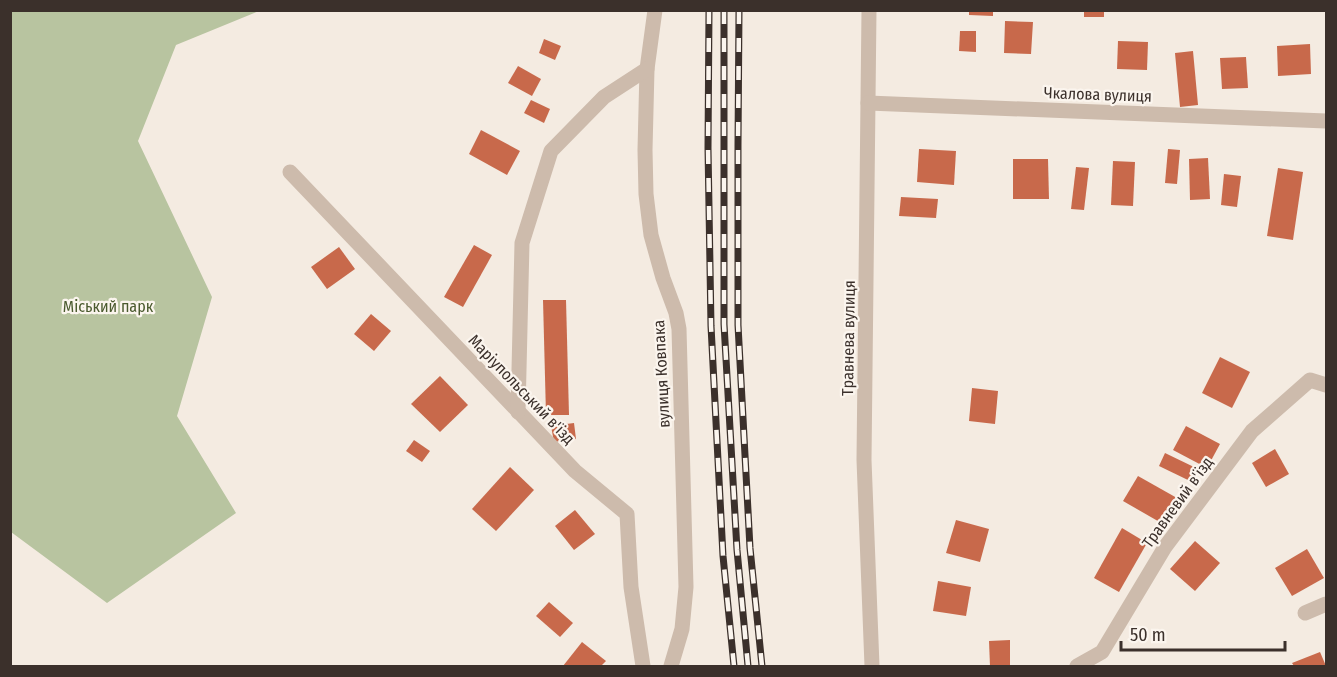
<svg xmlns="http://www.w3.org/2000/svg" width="1337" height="677" viewBox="0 0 1337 677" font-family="'Fira Sans Condensed',sans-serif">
<rect width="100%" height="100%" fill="#f4ebe1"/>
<path fill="#b8c4a0" d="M10,11H259L176,45L138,141L212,297L177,416L236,513L107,603L11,532Z"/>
<g fill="#c8694b">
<path d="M969,10H993V16L969,15Z"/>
<rect x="1084" y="10" width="20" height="7"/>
<path d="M1005,21L1033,22L1031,54L1004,53Z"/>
<path d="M960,31H976V52L959,51Z"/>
<path d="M544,39L561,46L555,60L539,53Z"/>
<path d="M1118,41L1148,42L1147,70L1117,69Z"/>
<path d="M1310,44L1311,74L1278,76L1277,46Z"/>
<path d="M1193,51L1198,105L1180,107L1175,53Z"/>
<path d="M1246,57L1248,88L1222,89L1220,58Z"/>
<path d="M518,66L541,79L532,96L508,83Z"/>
<path d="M531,100L550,109L544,123L524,113Z"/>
<path d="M481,130L520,151L507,175L469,154Z"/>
<path d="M919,149L956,151L954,185L917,182Z"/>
<path d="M1168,149L1180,150L1177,184L1165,183Z"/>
<path d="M1208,158L1210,199L1190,200L1189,159Z"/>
<path d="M1013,159H1048L1049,199H1013Z"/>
<path d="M1113,161L1135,162L1133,206L1111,205Z"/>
<path d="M1076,167L1089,168L1084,210L1071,209Z"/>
<path d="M1278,168L1303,172L1293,240L1267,236Z"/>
<path d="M1224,174L1241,176L1237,207L1221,205Z"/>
<path d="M901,197L938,199L936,218L899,216Z"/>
<path d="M474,245L492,255L463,307L444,297Z"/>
<path d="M339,247L355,269L327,289L311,267Z"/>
<path d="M543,300H566L569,415H546Z"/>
<path d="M371,314L391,331L374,351L354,334Z"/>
<path d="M1220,357L1250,372L1232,408L1202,393Z"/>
<path d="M440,376L468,405L440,432L411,404Z"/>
<path d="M972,388L998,391L995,424L969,421Z"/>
<path d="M574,423L576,439L554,442L551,426Z"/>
<path d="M1186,426L1220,444L1207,468L1173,450Z"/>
<path d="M414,440L430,451L422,462L406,451Z"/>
<path d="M1275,449L1289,474L1266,487L1252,463Z"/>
<path d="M1165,453L1196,468L1190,481L1159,466Z"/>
<path d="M510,467L534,490L496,531L472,509Z"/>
<path d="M1138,476L1177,498L1163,524L1123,501Z"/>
<path d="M575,510L595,534L574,550L555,526Z"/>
<path d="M956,520L989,529L980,562L946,553Z"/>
<path d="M1122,528L1147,543L1119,592L1094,578Z"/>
<path d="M1195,541L1220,563L1195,591L1170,569Z"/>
<path d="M1307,549L1324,578L1292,596L1275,568Z"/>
<path d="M938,581L971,587L966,616L933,611Z"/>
<path d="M549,602L573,623L560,637L536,616Z"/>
<path d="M1010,640V666H990L989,641Z"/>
<path d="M582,642L606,661L601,666H563Z"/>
<path d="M1320,652L1326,666H1294L1292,663Z"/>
</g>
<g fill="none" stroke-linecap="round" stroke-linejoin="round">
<g stroke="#cdbbac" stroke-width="15">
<path d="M655,10L647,69L645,150L646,194L651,235L663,278L676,313L679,329L686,587L682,629L671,666"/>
<path d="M869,10L864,460L872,666"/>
<path d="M868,103L1326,121"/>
<path d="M290,172L575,471L627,514L631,587L643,666"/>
<path d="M518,412L522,243L551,151L604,97L647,69"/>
<path d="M1305,613L1326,604"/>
<path d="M1077,666L1102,652L1165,547L1252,431L1310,380L1326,385"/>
</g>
<g stroke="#3b302b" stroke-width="7">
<g id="rail">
<path d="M709,10L708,148L711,326L723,556L734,666"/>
<path d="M724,10V324L737,550L748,666"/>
<path d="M739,10L738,145V325L750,548L762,666"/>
</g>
</g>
<use href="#rail" stroke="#fbf5ee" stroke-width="4.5" stroke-dasharray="14" stroke-linecap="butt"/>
</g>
<g text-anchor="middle" stroke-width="4.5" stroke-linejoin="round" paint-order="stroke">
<g font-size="16" fill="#3b302b" stroke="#fbf5ee">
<text transform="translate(1098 94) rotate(2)" y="6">Чкалова вулиця</text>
<text transform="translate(848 338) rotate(-89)" y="6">Травнева вулиця</text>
<text transform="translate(661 374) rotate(-93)" y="6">вулиця Ковпака</text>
<text transform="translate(522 389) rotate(46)" y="6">Маріупольський в'їзд</text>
<text transform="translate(1177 502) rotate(-54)" y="6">Травневий в'їзд</text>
</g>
<g font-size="16" fill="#4a5a2e" stroke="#fbf5ee">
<text x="108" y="312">Міський парк</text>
</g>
</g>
<rect width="1337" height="677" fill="none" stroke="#3b302b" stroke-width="24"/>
<path d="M1121 641v9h164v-9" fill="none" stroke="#3b302b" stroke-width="3"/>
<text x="1130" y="641" font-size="18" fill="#3b302b" stroke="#fbf5ee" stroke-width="4.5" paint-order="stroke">50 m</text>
</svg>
